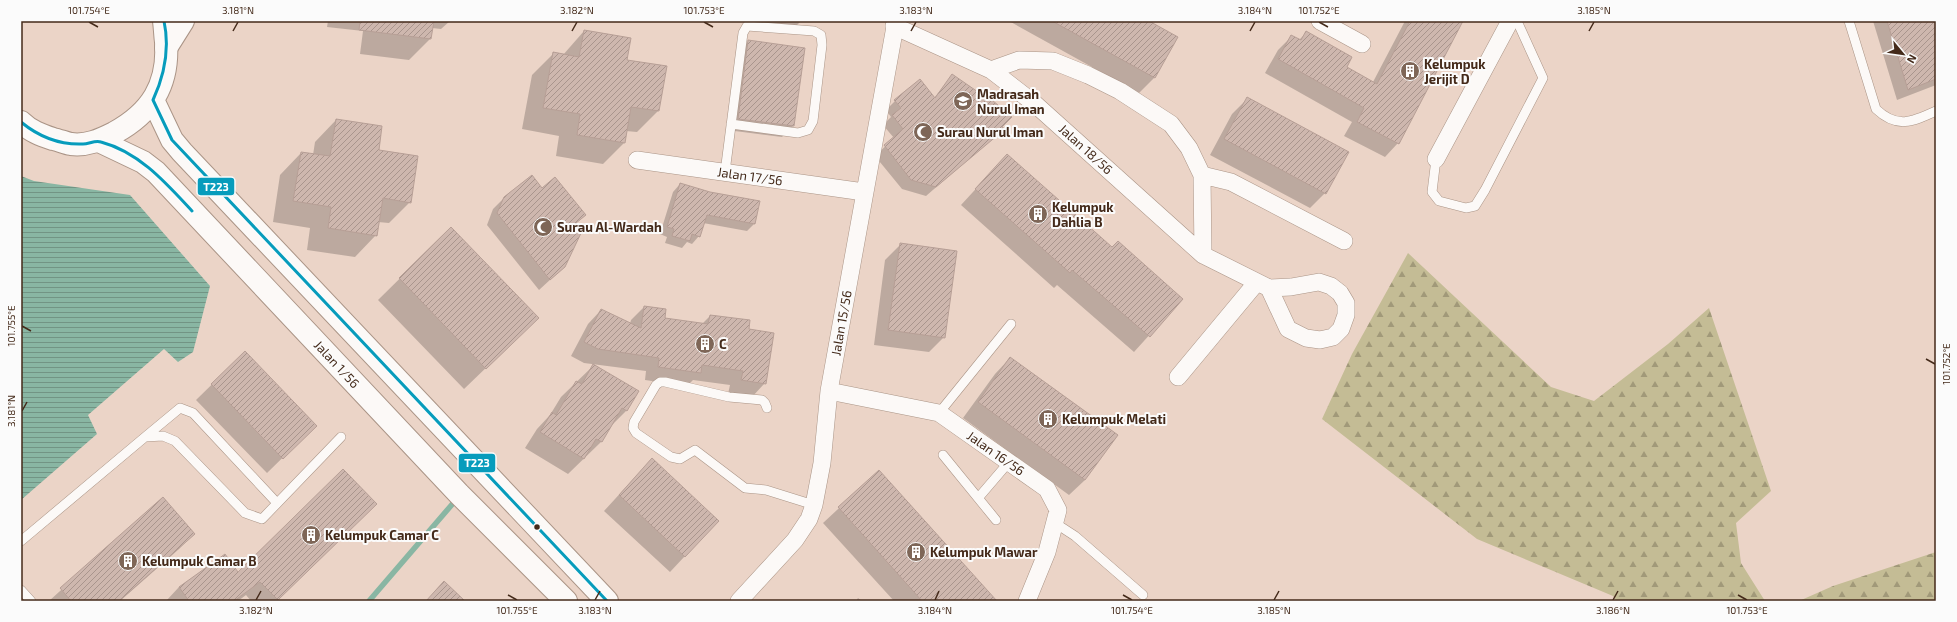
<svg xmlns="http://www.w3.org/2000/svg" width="1957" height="622" viewBox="0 0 1957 622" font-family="'Exo 2',sans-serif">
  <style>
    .forest { fill: url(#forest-firs) }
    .water { fill: url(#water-rules) }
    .shadow { fill: #0003 }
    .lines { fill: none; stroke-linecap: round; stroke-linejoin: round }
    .stream { stroke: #89b6a3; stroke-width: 5.5 }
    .building { fill: url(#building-hatch); stroke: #b79f96 }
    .service-casing { stroke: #aa9486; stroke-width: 10 }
    .minor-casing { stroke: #aa9486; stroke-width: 18 }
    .secondary-casing { stroke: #aa9486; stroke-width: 24 }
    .motorway-casing { stroke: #aa9486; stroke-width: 24 }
    .service { stroke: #fcf9f7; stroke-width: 9 }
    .minor { stroke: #fcf9f7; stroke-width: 17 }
    .secondary { stroke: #fcf9f7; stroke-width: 22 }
    .motorway { stroke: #fcf9f7; stroke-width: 22 }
    .bus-1-casing { stroke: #fbfbfb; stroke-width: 6 }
    .bus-1 { stroke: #079cbc; stroke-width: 3 }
    .ticks { fill: none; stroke: #442a1a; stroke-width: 1.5 }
    .bus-dot { fill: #442a1a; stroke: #fbfbfb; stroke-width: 1.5 }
    .labels { text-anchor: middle; stroke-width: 4; stroke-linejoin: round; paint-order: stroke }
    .poi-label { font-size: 13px; font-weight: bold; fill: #442a1a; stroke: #fbfbfb; text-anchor: start }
    .street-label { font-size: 13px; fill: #442a1a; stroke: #fbfbfb }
    .line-badge { stroke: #fbfbfb; stroke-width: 1.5 }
    .badge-label { font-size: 11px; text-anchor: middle; font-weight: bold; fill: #fff }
    .neatline { fill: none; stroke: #442a1a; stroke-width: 1.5 }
    .ticks-label { font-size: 10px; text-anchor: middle; fill: #442a1a }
  </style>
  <defs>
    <pattern id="forest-firs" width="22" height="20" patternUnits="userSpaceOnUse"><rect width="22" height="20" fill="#c4bc95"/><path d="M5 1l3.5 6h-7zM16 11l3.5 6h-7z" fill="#a19979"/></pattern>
    <pattern id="water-rules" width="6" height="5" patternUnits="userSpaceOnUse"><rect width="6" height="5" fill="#89b6a3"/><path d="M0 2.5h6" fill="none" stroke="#729484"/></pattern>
    <pattern id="building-hatch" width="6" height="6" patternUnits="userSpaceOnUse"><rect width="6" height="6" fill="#ceb7ae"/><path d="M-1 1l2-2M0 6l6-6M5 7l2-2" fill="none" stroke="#a9958d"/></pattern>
  </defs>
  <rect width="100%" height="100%" fill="#ebd4c7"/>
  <path class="forest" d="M1408,253L1551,387L1594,401L1668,344L1709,308L1771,491L1736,523L1741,563L1765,601H1616L1613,596L1477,539L1322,419L1352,354Z
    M1936,552V601H1799L1833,586Z"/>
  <path class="water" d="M21,176L34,181L130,195L210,286L193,352L178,362L164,349L88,415L97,434L21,500Z"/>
  <path class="shadow" d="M328,21H450L441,29L432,28L430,39L409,60L360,54L363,31L327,27Z
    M751,21H801L794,28Z
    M1009,21H1147L1154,78L1139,93Z
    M1405,21H1462L1398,143L1385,157L1344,136L1352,122L1265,73L1278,50L1292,36L1299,40L1306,33L1346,67L1373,82Z
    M1873,21H1936V85L1897,100Z
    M584,31L626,61L666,67L658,111L637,132L626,131L624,143L603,164L556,156L559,136L522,129L532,75L553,54L563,55Z
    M749,41L804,49L793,126L782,137L727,130L737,52Z
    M952,76L1003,129L926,196L902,189L875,156L894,138L883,125L891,117L886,110L895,101L934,98Z
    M1247,99L1325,193L1310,208L1210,155L1232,114Z
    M336,120L378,151L410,202L389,223L378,222L376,235L355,257L307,250L310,228L273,222L280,175L301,153L313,155L315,142Z
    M1007,155L1112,248L1182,299L1134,352L1057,285L1054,288L961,205Z
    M680,184L754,224L747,231L703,223L699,236L692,244L687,242L682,248L665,243L667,237L660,234L673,192Z
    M542,189L584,215L575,224L564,267L539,290L487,225L493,209L505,197Z
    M451,228L516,339L464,389L378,300Z
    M900,245L944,337L929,352L874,345L885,260Z
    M644,307L664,319L702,324L710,316L747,330L765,383L752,397L728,394L730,385L693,380L687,386L645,380L646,371L584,363L571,356L588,324L601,310L630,324L631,320Z
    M245,352L315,426L267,473L196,400Z
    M1010,358L1085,480L1069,495L963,418L995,374Z
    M594,365L638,392L626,411L611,426L601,442L568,474L525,448L537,429L550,415L561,397Z
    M879,471L989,601H894L823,523Z
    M637,475L685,556L670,572L604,511Z
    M163,498L194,533L179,549L120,601H49Z
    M375,504L277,601H251L246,595L238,601H166L179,587L225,555L238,574Z
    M858,598L862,601H856Z"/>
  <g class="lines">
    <path class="stream" d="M369,601L455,501"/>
  </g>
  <path class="building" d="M360,21H434L431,39L359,30Z
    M1052,21H1149L1178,37L1155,78Z
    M1410,21H1463L1399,144L1357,122L1364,108L1278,59L1291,35L1301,40L1306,31L1352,57L1347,67L1377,84Z
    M1887,21H1936V79L1908,90Z
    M584,30L631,38L627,60L667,66L659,111L631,107L625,143L577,135L580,114L543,108L553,52L579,57Z
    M748,40L805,48L794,126L738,119Z
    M952,74L991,101L992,100L1012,117L1002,127L1005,129L936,187L911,180L884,145L903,129L892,115L901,108L894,100L920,79L935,98Z
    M1247,97L1349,152L1326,194L1224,139Z
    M336,119L382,126L379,150L418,156L411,203L383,198L377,236L328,228L331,207L293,201L301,152L330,156Z
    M1007,154L1112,247L1118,241L1183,299L1150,337L1072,270L1070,273L975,189Z
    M532,175L542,188L555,177L586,215L576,223L582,231L565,267L550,280L497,213L504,197Z
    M680,183L710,192L760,201L755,224L707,215L700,237L692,234L690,241L672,236L674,229L667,227Z
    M451,227L539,318L486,369L399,278Z
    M900,243L957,251L945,338L888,330Z
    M644,306L666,309L665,318L708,324L710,315L750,320L749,329L774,333L766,384L741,380L743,371L702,365L701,373L658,367L659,358L598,349L584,342L601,309L641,328Z
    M245,351L317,426L283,459L211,384Z
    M1010,357L1118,435L1085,480L978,402Z
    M593,364L639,391L627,411L622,408L602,442L596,439L584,459L540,432L552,412L556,415L576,381L582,384Z
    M652,458L719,521L685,557L619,495Z
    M343,469L377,504L278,600L260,582L234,601H189L179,587L225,554L238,572Z
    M879,470L997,601H922L838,507Z
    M163,497L195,534L119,601H71L60,588Z
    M444,581L465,601H426Z"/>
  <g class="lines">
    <g class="service-casing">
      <path id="service" d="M1849,21L1876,109C1897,129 1912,122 1936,111
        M1436,159L1432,192L1439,201L1466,208L1475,206L1485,190L1543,78L1517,21
        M725,172L743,33L747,26L814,31L821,35L822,45L813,121L808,130L798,133L731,124
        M767,408L765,403L762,400L729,397L665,382H660L656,385L634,422L633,428L636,433L671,457L680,459L695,450L745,488L766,490L814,505
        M939,413L1011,324
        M145,437L180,408L193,413L277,503
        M943,455L996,520
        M979,497L1009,462
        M1055,523L1075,536L1143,595
        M21,541L145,437L163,436L175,441L245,513L262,519L341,437
        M21,590L31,601"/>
    </g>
    <g class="minor-casing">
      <path id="minor" d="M1320,21L1362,44
        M894,26L991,70L1035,104L1203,255L1269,288L1291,287L1319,282L1331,286L1340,293L1346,303V315L1341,329L1333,337L1320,340L1306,338L1288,329L1269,288
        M991,70L1019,60L1053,61L1088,75L1120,91L1171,124L1189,148L1202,175L1203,255
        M1436,159L1510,21
        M637,160L864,192
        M1202,175L1231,182L1344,241
        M1178,377L1257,282
        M829,391L939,413L1047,489L1058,510L1047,552L1027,601
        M739,601L795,540L809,519L814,505L822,463L829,391L896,21"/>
    </g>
    <g class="secondary-casing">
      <path id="secondary" d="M153,100L172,140L182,152L607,601
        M21,122C30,131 41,135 53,139C59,140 65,143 71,144C87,146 100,140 114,133C151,113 169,85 166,42C165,35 165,28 164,21
        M99,141L143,162L156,172L459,494L566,601"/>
    </g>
    <g class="motorway-casing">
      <path id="motorway" d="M166,48L183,21"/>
    </g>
    <use href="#service" class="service"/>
    <use href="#minor" class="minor"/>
    <use href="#secondary" class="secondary"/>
    <use href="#motorway" class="motorway"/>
    <g class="bus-1-casing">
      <path id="bus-1" d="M164,21C170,49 165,74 153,100L172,140L607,601
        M21,122C38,136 60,145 83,144C89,144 95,140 101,142C139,152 166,183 192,211"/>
    </g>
    <use href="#bus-1" class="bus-1"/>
  </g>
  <path class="ticks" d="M89,22L98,27M704,22L713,27M1319,22L1328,27M233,31L238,22M572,31L577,22M911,31L916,22M1250,31L1255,22M1589,31L1594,22M22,326L31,331M1926,359L1935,364M22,411L27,402M508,595L517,600M1123,595L1132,600M1738,595L1747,600M256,600L261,591M595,600L600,591M935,600L939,591M1274,600L1279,591M1613,600L1618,591"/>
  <defs>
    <g id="building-disc" transform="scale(1)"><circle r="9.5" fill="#7e6657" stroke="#fbfbfb"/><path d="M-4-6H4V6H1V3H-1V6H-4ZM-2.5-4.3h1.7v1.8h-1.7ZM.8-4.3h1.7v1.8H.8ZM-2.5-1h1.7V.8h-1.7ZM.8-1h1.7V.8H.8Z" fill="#fff"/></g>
    <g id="school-disc" transform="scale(1)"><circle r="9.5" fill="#7e6657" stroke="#fbfbfb"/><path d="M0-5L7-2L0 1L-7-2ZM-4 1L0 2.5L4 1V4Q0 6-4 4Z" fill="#fff"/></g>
    <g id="mosque-disc" transform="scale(1)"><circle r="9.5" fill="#7e6657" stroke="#fbfbfb"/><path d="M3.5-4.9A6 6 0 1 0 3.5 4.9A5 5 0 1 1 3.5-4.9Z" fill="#fff"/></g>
  </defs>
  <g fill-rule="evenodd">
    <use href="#building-disc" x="1410" y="71"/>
    <use href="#school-disc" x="963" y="101"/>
    <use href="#mosque-disc" x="923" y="132"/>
    <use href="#building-disc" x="1038" y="214"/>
    <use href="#mosque-disc" x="543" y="227"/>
    <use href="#building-disc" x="705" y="344"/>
    <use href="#building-disc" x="1048" y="419"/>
    <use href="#building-disc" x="311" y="535"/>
    <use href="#building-disc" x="916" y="552"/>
    <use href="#building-disc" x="128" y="561"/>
  </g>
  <circle class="bus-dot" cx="537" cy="527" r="3.5"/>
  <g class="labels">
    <g class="poi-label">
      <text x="1424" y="69">Kelumpuk<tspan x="1424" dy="15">Jerijit D</tspan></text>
      <text x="977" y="99">Madrasah<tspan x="977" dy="15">Nurul Iman</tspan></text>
      <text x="937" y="137">Surau Nurul Iman</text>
      <text x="1052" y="212">Kelumpuk<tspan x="1052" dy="15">Dahlia B</tspan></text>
      <text x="557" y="232">Surau Al-Wardah</text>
      <text x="719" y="349">C</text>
      <text x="1062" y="424">Kelumpuk Melati</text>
      <text x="325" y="540">Kelumpuk Camar C</text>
      <text x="930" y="557">Kelumpuk Mawar</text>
      <text x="142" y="566">Kelumpuk Camar B</text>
    </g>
    <g class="street-label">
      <text transform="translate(1086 149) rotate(42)" y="5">Jalan 18/56</text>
      <text transform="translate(750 176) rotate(8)" y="5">Jalan 17/56</text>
      <text transform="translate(841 323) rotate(-80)" y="5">Jalan 15/56</text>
      <text transform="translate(337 364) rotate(47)" y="5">Jalan 1/56</text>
      <text transform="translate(996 453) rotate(35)" y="5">Jalan 16/56</text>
    </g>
  </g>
  <g class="line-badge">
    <rect x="197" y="177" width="38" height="19" rx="4" fill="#079cbc"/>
    <rect x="458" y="453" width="38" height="20" rx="4" fill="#079cbc"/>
  </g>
  <g class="badge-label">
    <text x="216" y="191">T223</text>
    <text x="477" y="467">T223</text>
  </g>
  <rect width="1957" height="622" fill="none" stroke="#fbfbfb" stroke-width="44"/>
  <g transform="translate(1903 54) rotate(119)" stroke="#fbfbfb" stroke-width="3" paint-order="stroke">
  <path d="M0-3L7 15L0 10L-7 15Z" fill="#442a1a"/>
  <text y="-6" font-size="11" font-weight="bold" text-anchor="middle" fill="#442a1a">N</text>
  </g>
  <rect x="22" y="22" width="1913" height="578" class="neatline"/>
  <g class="ticks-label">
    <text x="89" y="14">101.754°E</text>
    <text x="238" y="14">3.181°N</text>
    <text x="577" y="14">3.182°N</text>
    <text x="704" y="14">101.753°E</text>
    <text x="916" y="14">3.183°N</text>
    <text x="1255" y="14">3.184°N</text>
    <text x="1319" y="14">101.752°E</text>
    <text x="1594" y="14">3.185°N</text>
    <text transform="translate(11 326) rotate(-90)" y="4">101.755°E</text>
    <text transform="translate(1946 364) rotate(-90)" y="4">101.752°E</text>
    <text transform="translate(11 411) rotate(-90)" y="4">3.181°N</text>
    <text x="256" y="614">3.182°N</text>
    <text x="517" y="614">101.755°E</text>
    <text x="595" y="614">3.183°N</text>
    <text x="935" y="614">3.184°N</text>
    <text x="1132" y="614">101.754°E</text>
    <text x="1274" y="614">3.185°N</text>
    <text x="1613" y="614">3.186°N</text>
    <text x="1747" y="614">101.753°E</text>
  </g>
</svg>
